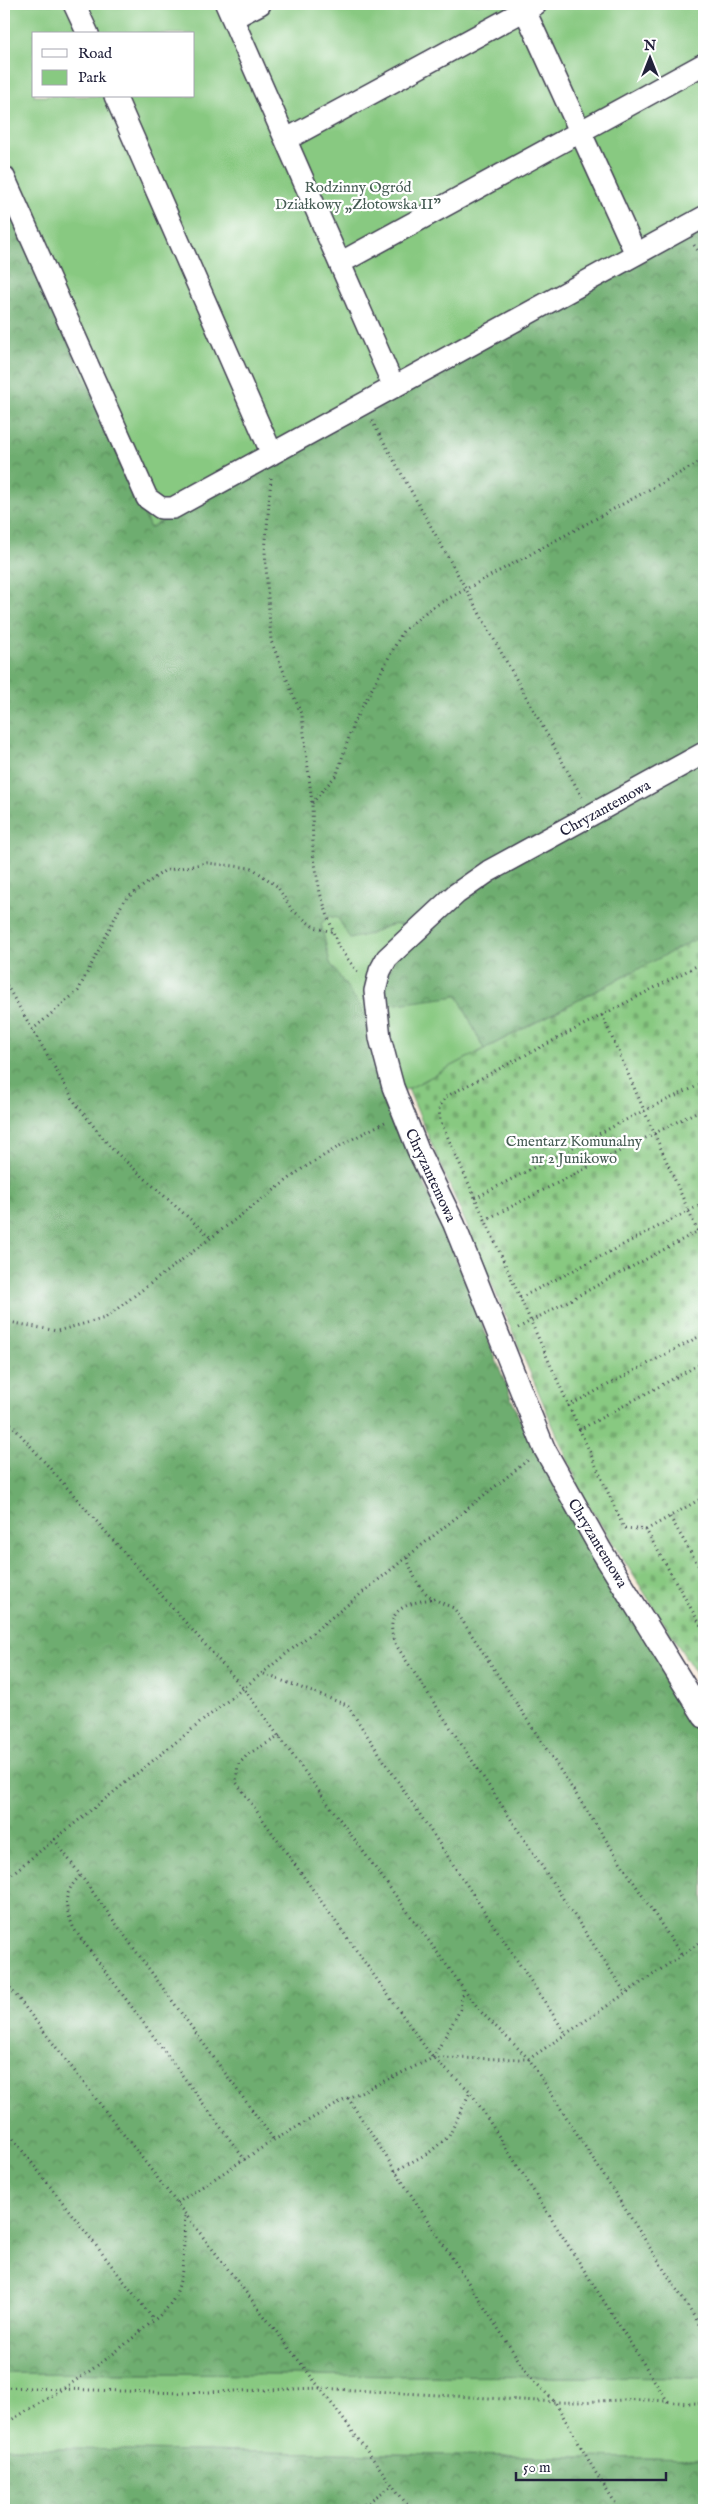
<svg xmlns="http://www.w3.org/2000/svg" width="708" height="2514" viewBox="0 0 708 2514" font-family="'IM FELL English',serif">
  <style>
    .green { fill: #88c981; stroke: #55765e; fill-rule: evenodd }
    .forest { fill: url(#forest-crowns); stroke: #486855 }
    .cemetery { fill: url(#cemetery-stones); stroke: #55765e }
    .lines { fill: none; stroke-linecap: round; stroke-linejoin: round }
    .street-casing { stroke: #424053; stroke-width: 24 }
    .path { stroke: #424053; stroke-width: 3; stroke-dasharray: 1 4; stroke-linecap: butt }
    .street { stroke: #fff; stroke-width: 21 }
    .labels { text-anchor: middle; stroke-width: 4.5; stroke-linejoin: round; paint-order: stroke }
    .park-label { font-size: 15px; fill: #465c54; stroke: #fff }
    .street-label { font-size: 15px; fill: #22223b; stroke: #fff }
  </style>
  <defs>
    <pattern id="forest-crowns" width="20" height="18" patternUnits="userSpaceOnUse" patternTransform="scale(1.25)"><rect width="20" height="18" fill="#6ead6f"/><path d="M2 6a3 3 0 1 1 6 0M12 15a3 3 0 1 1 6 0" fill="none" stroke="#5a8c5c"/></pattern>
    <pattern id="cemetery-stones" width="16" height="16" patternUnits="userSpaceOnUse" patternTransform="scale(1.25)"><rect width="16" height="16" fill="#88c981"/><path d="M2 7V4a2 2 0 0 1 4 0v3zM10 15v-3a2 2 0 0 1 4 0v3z" fill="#75ac70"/></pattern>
  </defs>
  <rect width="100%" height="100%" fill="#fff"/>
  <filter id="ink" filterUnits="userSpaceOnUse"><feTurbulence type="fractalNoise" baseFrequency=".02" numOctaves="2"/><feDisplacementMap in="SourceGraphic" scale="10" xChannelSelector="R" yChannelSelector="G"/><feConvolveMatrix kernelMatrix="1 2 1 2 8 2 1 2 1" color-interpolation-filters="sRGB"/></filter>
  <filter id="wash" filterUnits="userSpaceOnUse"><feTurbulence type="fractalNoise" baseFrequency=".0096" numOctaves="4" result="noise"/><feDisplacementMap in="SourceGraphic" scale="20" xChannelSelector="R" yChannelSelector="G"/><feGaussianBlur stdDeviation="1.12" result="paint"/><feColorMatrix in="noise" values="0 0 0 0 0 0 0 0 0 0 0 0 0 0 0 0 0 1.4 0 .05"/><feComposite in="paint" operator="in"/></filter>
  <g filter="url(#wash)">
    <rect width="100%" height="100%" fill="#f9ecdd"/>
    <path class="green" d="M4,4H704V226L150,528L4,198ZM34,34H194V96H34Z
      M328,916L338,918L369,935C384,928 396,918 411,930L458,996L484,1049L408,1089L386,1097L373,1057L363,1010L330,963L321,924Z
      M4,2373L704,2378V2459L4,2448Z"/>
    <path class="forest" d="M4,198L150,528L704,226V935L484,1049L458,996L382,1006L384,983L411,930C395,918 385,928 370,934C363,936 356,937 350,939L338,918L328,916L321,924L330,963L363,1010L373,1057L388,1101L445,1230L518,1415L540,1461L590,1549L704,1732V2378L4,2373Z
      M4,2448L704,2459V2510H4Z"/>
    <path class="cemetery" d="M704,935V1686L584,1498L408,1089Z"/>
  </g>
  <g filter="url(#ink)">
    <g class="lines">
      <g class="street-casing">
        <path id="street" d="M74,4L88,34
          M226,4L394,387
          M522,4L636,254
          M233,18L260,4
          M115,96L272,454
          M287,139L536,4
          M4,177L147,498L161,508H173L704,217
          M340,263L704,64
          M704,753L489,871L456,894L387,958L380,971L375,991L380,1038L393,1087L418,1150L454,1224L544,1448L601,1550L704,1717"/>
      </g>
      <path class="path" d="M694,245L699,252L704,254
        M372,421L582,797
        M271,478L265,552L271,641L302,716L312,803L313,852L320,893L338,946L359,974
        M312,803L337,774L353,724L403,631L431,608L704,460
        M704,962L447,1096L439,1107L440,1120L624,1528L646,1530L704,1631
        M4,981L76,1104L111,1148L210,1237
        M602,1015L704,1246
        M32,1030L78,991L124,900L164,871L207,863L252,868L277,886L292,910L314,927L332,932
        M475,1198L645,1110L704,1083
        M485,1220L704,1108
        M520,1298L704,1203
        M4,1321L57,1331L105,1318L302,1169L343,1144L385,1122
        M518,1328L704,1228
        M568,1406L704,1334
        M4,1416L244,1689L481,2012L529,2059L704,2332
        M579,1430L704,1362
        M670,1517L704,1575
        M646,1530L704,1497
        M407,1558C418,1589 423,1596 454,1608L682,1956
        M431,1599C404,1604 385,1610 394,1642L626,1994
        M264,1674L347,1705L566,2034
        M280,1736L248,1754L238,1765L236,1782L433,2058L470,2091L668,2402
        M54,1839L274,2140
        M80,1876C61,1895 65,1907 74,1929L245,2160
        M4,1880L528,1460
        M4,1980L320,2388L411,2510
        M433,2058L460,2010L463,1989
        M348,2098L529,2376L555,2402L596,2473L620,2510
        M4,2127L154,2320
        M395,2171L430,2152L449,2136L470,2092
        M177,2203L274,2140L348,2098L433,2058L529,2059L704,1940
        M4,2387L181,2393L320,2388L555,2402C586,2403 615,2399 646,2400C665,2400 684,2404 704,2403
        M4,2424C53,2396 99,2368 142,2330C152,2322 168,2310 174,2298C186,2274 183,2241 185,2215
        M356,2510L392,2486"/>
      <use href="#street" class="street"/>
    </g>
  </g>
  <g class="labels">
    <g class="park-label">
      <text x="358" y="192">Rodzinny Ogród<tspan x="358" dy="17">Działkowy „Złotowska II”</tspan></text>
      <text x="574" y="1146">Cmentarz Komunalny<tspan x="574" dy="17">nr 2 Junikowo</tspan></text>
    </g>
    <g class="street-label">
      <text transform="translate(605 808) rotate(-29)" y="5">Chryzantemowa</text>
      <text transform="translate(431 1175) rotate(65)" y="5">Chryzantemowa</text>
      <text transform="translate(598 1543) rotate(59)" y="5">Chryzantemowa</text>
    </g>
  </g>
  <rect width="708" height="2514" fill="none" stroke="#fff" stroke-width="20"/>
  <rect x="32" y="32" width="162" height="65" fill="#ffffff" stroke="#a7a7b1"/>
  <rect x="42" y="49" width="25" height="8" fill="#ffffff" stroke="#a7a7b1"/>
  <text x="78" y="58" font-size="15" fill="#22223b">Road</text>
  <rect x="42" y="70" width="25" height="15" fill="#88c981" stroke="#a7a7b1"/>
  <text x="78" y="82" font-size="15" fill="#22223b">Park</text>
  <g transform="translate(650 58)" stroke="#ffffff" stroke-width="4" paint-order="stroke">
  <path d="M0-4L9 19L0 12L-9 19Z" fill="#22223b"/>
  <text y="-8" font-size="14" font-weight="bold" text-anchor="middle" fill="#22223b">N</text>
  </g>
  <path d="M516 2472v8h150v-8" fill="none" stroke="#22223b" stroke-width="2.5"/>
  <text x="523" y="2472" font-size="15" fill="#22223b" stroke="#ffffff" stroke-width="4" paint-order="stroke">50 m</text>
</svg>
